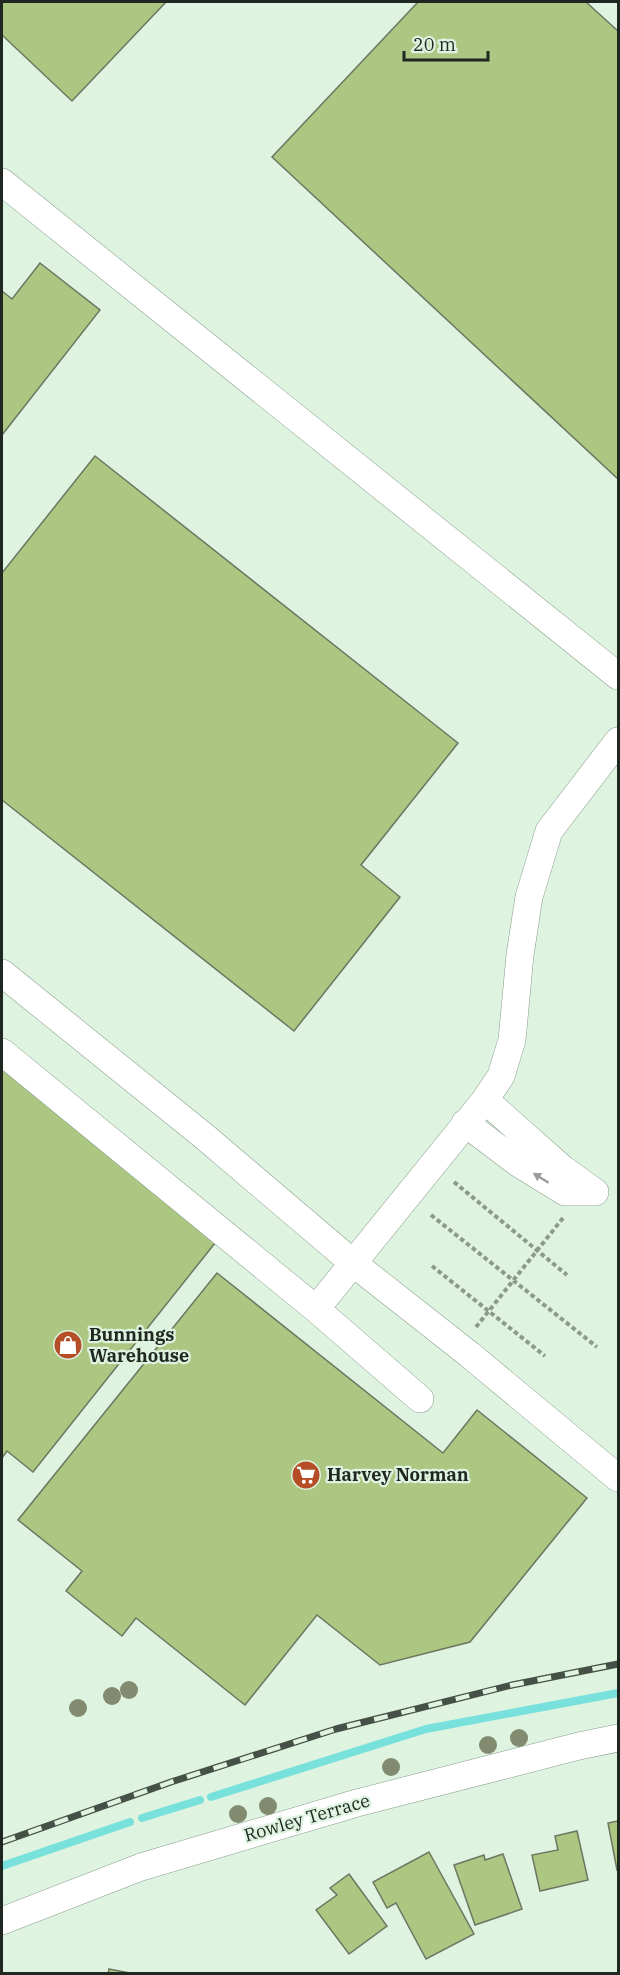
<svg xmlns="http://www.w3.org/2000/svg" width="620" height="1975" viewBox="0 0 620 1975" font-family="'IBM Plex Serif',serif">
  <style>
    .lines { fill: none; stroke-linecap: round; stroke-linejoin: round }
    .stream { stroke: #79e1dc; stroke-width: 8 }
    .building { fill: #abc782; stroke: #6d7661; stroke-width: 1.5 }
    .minor-casing { stroke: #899d8c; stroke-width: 28 }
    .path { stroke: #8b9a8c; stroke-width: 4; stroke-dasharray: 4.5 3; stroke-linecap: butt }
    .minor { stroke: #fff; stroke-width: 27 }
    .rail-casing { stroke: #455046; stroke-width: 7 }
    .rail { stroke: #def3e0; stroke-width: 4.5; stroke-dasharray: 14; stroke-linecap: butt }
    .tree { fill: #828a6f }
    .oneway { fill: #9a9e9b }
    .labels { text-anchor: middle; stroke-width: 4.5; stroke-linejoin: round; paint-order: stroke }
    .poi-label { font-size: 18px; font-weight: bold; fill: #1f2720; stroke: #def3e0; text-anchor: start }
    .street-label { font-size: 18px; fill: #1f2720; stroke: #def3e0 }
  </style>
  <rect width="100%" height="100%" fill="#def3e0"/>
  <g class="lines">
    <path class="stream" d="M211,1797L426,1729L618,1693
      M142,1818L200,1800
      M2,1866L130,1822"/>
  </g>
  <path class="building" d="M2,2H166L72,101L2,35Z
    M418,2H586L618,31V479L272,157Z
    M40,263L100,310L2,435V291L12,299Z
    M95,456L458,743L361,865L400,897L294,1031L2,800V573Z
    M2,1067L219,1238L33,1472L7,1451L2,1458Z
    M217,1273L443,1453L477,1410L587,1498L470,1642L380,1665L317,1615L245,1705L136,1618L122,1636L66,1591L82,1571L18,1520Z
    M618,1821V1870H617L608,1823Z
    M577,1831L588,1880L540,1891L532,1855L558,1850L555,1836Z
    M429,1852L474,1934L426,1959L396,1903L387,1908L373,1882Z
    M503,1854L522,1909L475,1925L454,1865L484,1855L485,1860Z
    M349,1874L387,1926L349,1954L316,1910L337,1895L330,1888Z
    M109,1969L135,1974H108Z"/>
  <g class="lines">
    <g class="minor-casing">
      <path id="minor" d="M2,182L618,676
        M2,973L205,1137L353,1263L470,1355L618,1478
        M2,1052L316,1309L420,1399
        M485,1100L563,1169L595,1192
        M465,1123L518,1163L565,1192H595
        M316,1309L485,1100L501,1076L512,1040L520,955L529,897L549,831L618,741
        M2,1921L141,1867L357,1803L579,1746L618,1738"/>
    </g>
    <path class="path" d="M454,1182L567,1275
      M431,1215L597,1347
      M432,1266L545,1356
      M476,1327L563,1218"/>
    <use href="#minor" class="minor"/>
    <g class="rail-casing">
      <path id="rail" d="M2,1842L171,1782L336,1729L512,1685L618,1664"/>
    </g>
    <use href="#rail" class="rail"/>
  </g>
  <g class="tree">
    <circle cx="129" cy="1690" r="9"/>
    <circle cx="112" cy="1696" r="9"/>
    <circle cx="78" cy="1708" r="9"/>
    <circle cx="519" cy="1738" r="9"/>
    <circle cx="488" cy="1745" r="9"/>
    <circle cx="391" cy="1767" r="9"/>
    <circle cx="268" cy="1806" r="9"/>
    <circle cx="238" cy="1814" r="9"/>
  </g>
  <defs><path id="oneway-solid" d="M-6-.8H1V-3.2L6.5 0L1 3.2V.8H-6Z" transform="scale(1.5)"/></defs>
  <use class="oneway" href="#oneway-solid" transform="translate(541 1178) rotate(-148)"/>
  <defs>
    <g id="shop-disc" transform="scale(1.5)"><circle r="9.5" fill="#b54e26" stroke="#def3e0"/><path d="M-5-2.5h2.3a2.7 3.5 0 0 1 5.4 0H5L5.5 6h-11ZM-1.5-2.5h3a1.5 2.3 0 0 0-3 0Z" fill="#fff"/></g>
    <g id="supermarket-disc" transform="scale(1.5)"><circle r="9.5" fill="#b54e26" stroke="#def3e0"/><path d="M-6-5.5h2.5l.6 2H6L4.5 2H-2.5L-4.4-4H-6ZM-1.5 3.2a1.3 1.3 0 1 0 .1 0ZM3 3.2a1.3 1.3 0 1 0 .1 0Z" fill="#fff"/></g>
  </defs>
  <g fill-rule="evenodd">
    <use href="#shop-disc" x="68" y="1345"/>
    <use href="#supermarket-disc" x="306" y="1475"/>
  </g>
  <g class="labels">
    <g class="poi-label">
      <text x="89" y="1341">Bunnings<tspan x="89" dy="21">Warehouse</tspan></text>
      <text x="327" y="1481">Harvey Norman</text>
    </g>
    <g class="street-label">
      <text transform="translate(307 1818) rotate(-16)" y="6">Rowley Terrace</text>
    </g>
  </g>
  <rect width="620" height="1975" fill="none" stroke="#1f2720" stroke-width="6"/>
  <path d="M404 51v9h84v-9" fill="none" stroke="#1f2720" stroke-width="3"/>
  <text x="413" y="51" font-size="18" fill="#1f2720" stroke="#def3e0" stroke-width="4.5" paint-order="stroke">20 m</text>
</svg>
